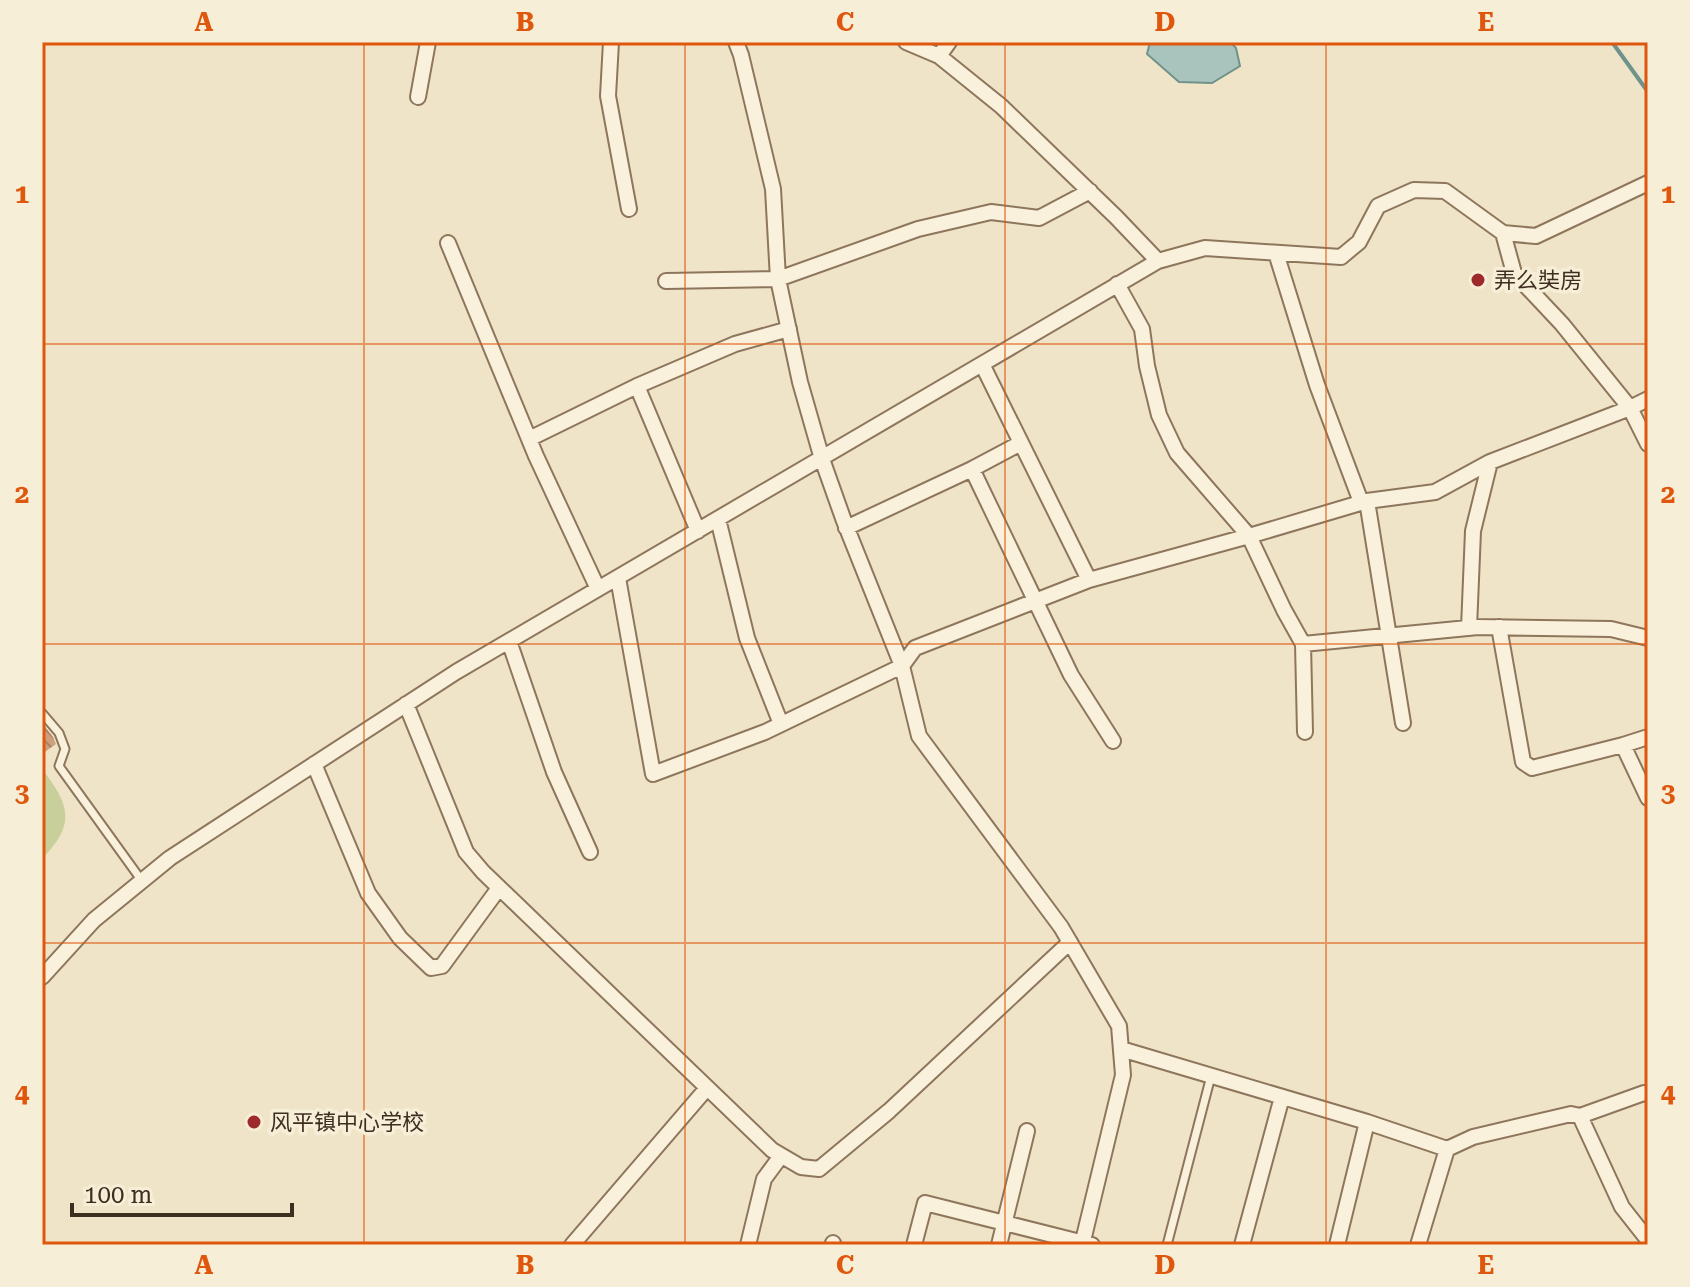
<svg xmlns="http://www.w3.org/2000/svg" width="1690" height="1287" viewBox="0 0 1690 1287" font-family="'Roboto Serif','Noto Sans SC',serif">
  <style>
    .pitch { fill: #c9cf9b }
    .water { fill: #a9c4bc; stroke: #6f938a; stroke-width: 2 }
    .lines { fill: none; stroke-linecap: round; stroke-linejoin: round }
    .stream { stroke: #6f938a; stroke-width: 4 }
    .building { fill: url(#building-back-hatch) }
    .service-casing { stroke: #8d765c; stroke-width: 11 }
    .minor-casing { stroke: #8d765c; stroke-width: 18 }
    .service { stroke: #faf1dc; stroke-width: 7 }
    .minor { stroke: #faf1dc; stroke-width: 14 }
    .grid { fill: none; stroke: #df570d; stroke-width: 2; stroke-opacity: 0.55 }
    .poi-dot { fill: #9e2a2b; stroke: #f7eed8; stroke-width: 3 }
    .labels { text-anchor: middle; stroke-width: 7; stroke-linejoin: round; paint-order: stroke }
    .poi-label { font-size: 22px; fill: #3d2e20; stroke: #f7eed8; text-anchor: start }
    .neatline { fill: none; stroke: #df570d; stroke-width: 3 }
    .grid-label { font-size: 26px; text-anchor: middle; font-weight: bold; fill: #df570d }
  </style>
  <defs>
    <pattern id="building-back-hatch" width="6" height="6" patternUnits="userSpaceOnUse" patternTransform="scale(2)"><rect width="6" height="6" fill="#cf9f7d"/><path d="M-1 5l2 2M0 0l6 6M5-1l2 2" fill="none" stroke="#a98266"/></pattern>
  </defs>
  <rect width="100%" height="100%" fill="#f0e4c8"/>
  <path class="pitch" d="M42,769C70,805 76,824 42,859Z"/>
  <path class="water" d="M1150,42H1230L1236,48L1240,66L1212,83L1179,82L1147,54Z"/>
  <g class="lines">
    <path class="stream" d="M1612,42L1648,92"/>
  </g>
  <path class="building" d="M42,723L53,737L56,744L42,754Z"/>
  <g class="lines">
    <g class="service-casing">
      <path id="service" d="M42,713L59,733L65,749L59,766L142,881
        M1167,1245L1211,1076"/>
    </g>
    <g class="minor-casing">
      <path id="minor" d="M611,42L608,96L629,209
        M736,42L741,55L773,189L778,279L800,382L822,459L844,521L902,666L919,736L1061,927L1119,1026L1123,1075L1082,1245
        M906,42L939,56L1001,106L1116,217L1158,261
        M939,56L949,42
        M418,97L428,42
        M1503,233L1514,273L1562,324L1630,408L1648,444
        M448,243L536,456L598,589
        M1276,253L1317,385L1361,502
        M666,281L778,279L918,229L991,212L1039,218L1090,191
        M1117,284L1142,329L1147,366L1159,415L1177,453L1249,536L1284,610L1303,644L1305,732
        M982,364L1089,580
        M637,386L698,531
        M529,439L637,386L735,344L789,329
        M972,469L1071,675L1113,741
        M1367,501L1403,723
        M718,519L747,638L781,724
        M846,528L972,469L1021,443
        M618,578L653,774L765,732L902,666L915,648L1089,580L1249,536L1367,501L1435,492L1490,462L1630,408L1648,399
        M1499,627L1523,762L1532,768L1623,745L1648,737
        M1469,628L1473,531L1490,462
        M509,641L554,772L590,852
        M1303,644L1478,627L1611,629L1648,638
        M406,704L466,852L483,872L772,1150L801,1167L819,1169L889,1111L1070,942
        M1623,745L1648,798
        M314,764L368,893L400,938L431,968L442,966L499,888
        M42,977L94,920L170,858L456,672L1158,261L1205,248L1341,257L1359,242L1378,206L1414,190L1445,191L1503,233L1536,236L1648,183
        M1121,1049L1367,1122L1447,1149L1418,1245
        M1580,1116L1644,1093L1648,1094
        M1447,1149L1473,1137L1571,1114L1580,1116L1622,1207L1648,1240
        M572,1245L707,1088
        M748,1245L764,1179L781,1156
        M833,1245V1243
        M914,1245L925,1203L1092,1245
        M999,1245L1027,1131
        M1242,1245L1282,1097
        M1337,1245L1367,1122"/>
    </g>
    <use href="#service" class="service"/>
    <use href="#minor" class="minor"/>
  </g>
  <path class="grid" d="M364,42V1245M685,42V1245M1005,42V1245M1326,42V1245M42,344H1648M42,644H1648M42,943H1648"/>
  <g class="poi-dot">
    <circle cx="1478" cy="280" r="8"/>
    <circle cx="254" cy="1122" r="8"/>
  </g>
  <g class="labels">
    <g class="poi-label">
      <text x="1494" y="288">弄么奘房</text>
      <text x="270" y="1130">风平镇中心学校</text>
    </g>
  </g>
  <rect width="1690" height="1287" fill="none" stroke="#f7eed8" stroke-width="88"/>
  <path d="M72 1203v12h220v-12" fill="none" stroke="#3d2e20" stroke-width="4"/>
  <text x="84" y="1203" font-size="24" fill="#3d2e20" stroke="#f7eed8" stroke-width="6" paint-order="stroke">100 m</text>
  <rect x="44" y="44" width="1602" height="1199" class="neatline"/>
  <g class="grid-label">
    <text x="204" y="31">A</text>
    <text x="525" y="31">B</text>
    <text x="845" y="31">C</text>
    <text x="1165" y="31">D</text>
    <text x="1486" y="31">E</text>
    <text x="22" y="203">1</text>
    <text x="1668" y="203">1</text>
    <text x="22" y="503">2</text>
    <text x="1668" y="503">2</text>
    <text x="22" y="802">3</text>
    <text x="1668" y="802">3</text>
    <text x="22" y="1102">4</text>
    <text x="1668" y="1102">4</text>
    <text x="204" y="1274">A</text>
    <text x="525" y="1274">B</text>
    <text x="845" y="1274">C</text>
    <text x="1165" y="1274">D</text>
    <text x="1486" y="1274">E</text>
  </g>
</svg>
